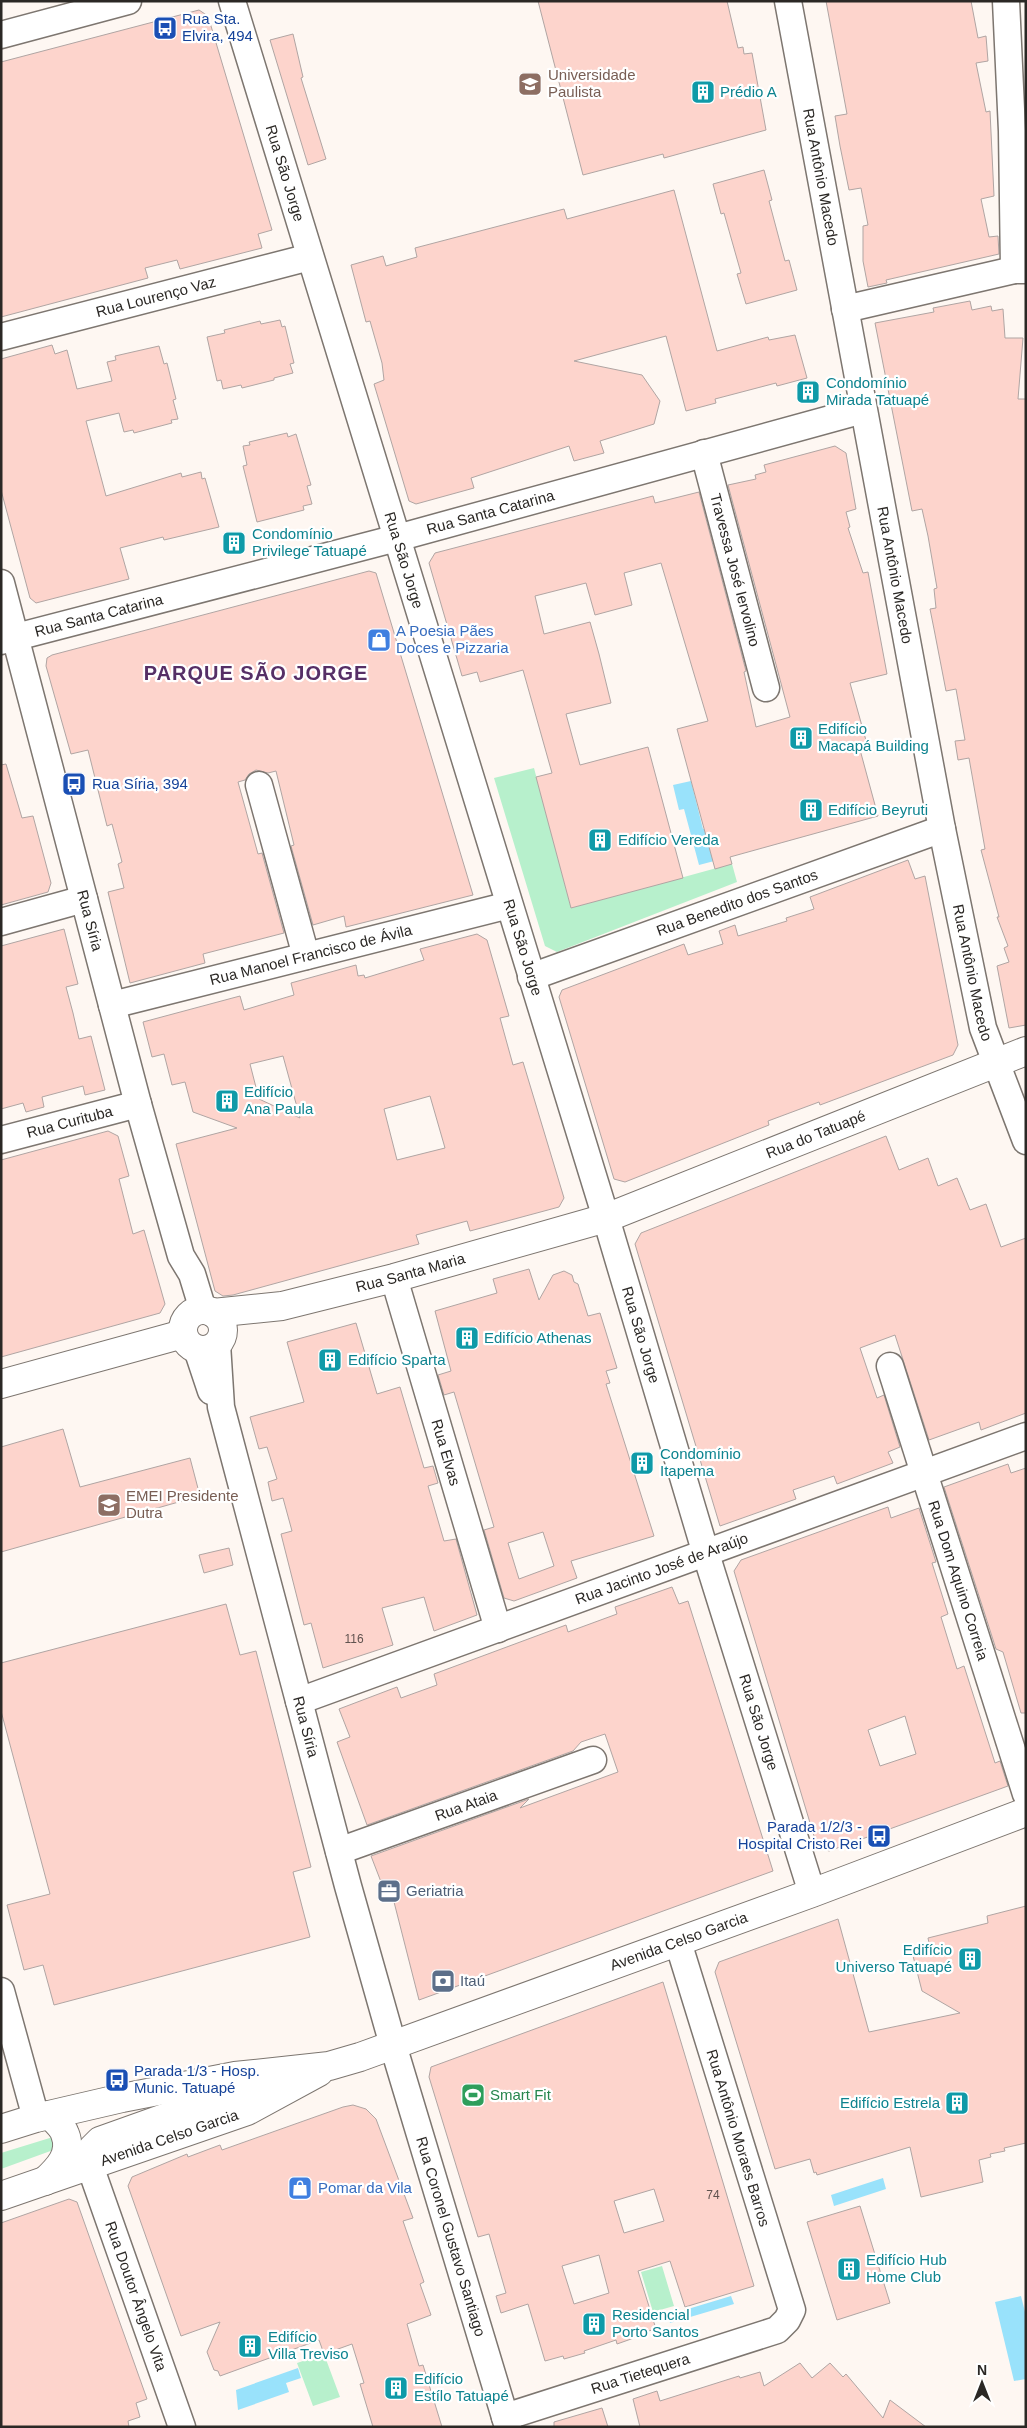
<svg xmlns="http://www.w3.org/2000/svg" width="1027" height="2428" viewBox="0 0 1027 2428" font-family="Arial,sans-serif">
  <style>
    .green { fill: #b7f0cc }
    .water { fill: #99e2fb }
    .building { fill: #fdd4cc; stroke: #b0a5a3; fill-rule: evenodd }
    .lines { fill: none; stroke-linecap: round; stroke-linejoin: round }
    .street-casing { stroke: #7d7670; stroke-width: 29 }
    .secondary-casing { stroke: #7d7670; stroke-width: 30 }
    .street { stroke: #fff; stroke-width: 26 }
    .secondary { stroke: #fff; stroke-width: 28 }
    .labels { text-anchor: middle; stroke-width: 4.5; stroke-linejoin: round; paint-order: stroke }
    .number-label { font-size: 12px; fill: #60534f }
    .transit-label { font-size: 15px; fill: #164399; stroke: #fff; text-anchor: start }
    .education-label { font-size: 15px; fill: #785e54; stroke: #fff; text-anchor: start }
    .culture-label { font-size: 15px; fill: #0d838f; stroke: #fff; text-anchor: start }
    .street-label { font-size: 15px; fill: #2b2825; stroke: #fff }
    .shop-label { font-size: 15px; fill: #366cbe; stroke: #fff; text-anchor: start }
    .service-label { font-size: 15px; fill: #4e5e75; stroke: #fff; text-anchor: start }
    .leisure-label { font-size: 15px; fill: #27864d; stroke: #fff; text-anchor: start }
    .district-label { font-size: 20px; font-weight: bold; letter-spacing: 1px; fill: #562f66; stroke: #fff }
  </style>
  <rect width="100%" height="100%" fill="#fef7f2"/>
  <path class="green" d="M534,768L571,908L724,866L713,795L737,882L557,952L545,946L494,778Z
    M53,2137L56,2149L1,2169V2153Z
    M662,2266L674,2306L653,2312L641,2272Z
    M324,2354L340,2397L313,2406L297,2363Z"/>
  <path class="water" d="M691,781L703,829L709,828L718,860L699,865L684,809L679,810L673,785Z
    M883,2178L886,2189L834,2206L831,2195Z
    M731,2296L734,2304L670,2323L668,2315Z
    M1021,2296L1026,2316V2379L1014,2381L995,2302Z
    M298,2368L301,2378L286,2383L289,2392L238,2410L236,2390Z"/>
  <path class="building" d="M538,1H727L738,48L743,47L744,54L752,53L766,130L664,158L663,154L583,175Z
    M826,1H971L978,38L986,36L988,61L976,63L986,112L990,111L994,196L981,199L989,237L998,236L999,254L886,280L887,283L868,287L863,261V226L868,225L861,188L849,190L840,146L835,116L847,114Z
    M199,10L208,16L272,230L258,234L262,248L180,269L177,260L145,268L148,278L1,317V62Z
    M293,34L303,77L301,78L326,159L308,165L270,40Z
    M764,170L772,200L769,201L785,261L789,260L797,290L746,304L737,274L741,273L724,213L721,214L713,184Z
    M674,190L717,351L768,337L769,340L795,335L807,378L777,386L776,383L715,399L716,403L686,411L666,336L574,361L642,375L660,401L654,424L600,441L604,453L574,461L569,446L471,478L474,488L416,504L409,501L374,384L384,380L382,363L370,321L366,322L351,265L383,256L386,266L417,257L415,248L564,209L567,219Z
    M970,301L972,310L991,306L992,311L1003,309L1005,338H1023L1018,399H1026V1025L1009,1028L997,966L1009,962L1004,948L1008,946L997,917H999L981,850L985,849L969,758L958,760L955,741L965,740L956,689L946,691L934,629L930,609L936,608L934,589L937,588L928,536L922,509L912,511L875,323L934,312L933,308Z
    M280,320L282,327L285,326L294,363L290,364L293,373L274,378V380L242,388L241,385L223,389L221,380L217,381L207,337L225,333L224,330L260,321L261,324Z
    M52,345L55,354L67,350L77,389L112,381L107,362L116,360L115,356L159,346L164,364L167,363L176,399L173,400L178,419L171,420L172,423L134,433L133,430L124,432L119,413L86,421L106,496L181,473L182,477L201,472L202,479L205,478L219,527L164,540L163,537L120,548L129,579L36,603L30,598L1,490V359Z
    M287,433L288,437L296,434L311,485L307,486L312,504L303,506L304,510L257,522L243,466L247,465L243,446L250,445L249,442Z
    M835,446L846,453L856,509L846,512L850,527L848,528L863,573L868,572L887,674L850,683L867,744L859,746L878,816L730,857L732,864L715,869L677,729L708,721L661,563L624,573L632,605L595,615L586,583L535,596L544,634L590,622L599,654L611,703L566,714L580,765L648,747L683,878L571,908L536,777L552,773L523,670L480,682L477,672L462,676L429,563L435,553L653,496L655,503L699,492L746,671L744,672L756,727L790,717L728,485L756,479L755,475L766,472L764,465Z
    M369,571L376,573L473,895L346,927L344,916L313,925L291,846L294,845L276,771L268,773L256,770L249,774L245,780L238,782L258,854L262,853L284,933L203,954L205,963L130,983L108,892L124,888L118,864L122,862L112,824L107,826L88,750L71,754L46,666L47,658L52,655Z
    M6,764L22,818L33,816L51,883L48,892L1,905V765Z
    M908,860L915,879L925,876L958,1045L953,1055L820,1105L819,1102L768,1121L769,1125L625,1182L614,1179L559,997L562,990L684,944L688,955L723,944L719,931L735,925L738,936L787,921L786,918L814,909L810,897Z
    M64,929L78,984L66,987L73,1013L79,1039L91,1036L105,1090L85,1095L83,1086L42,1097L44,1107L26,1112L23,1103L1,1109V946Z
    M477,934L487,940L509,1016L500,1018L513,1065L523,1062L564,1198L559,1207L470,1231L467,1221L416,1235L419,1244L233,1295L223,1296L215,1291L176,1144L237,1128L193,1112L185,1082L172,1085L164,1054L152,1057L143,1022L240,996L244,1010L294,995L291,983L356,965L358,976L364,975L365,978L424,960L420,949ZM283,1056L300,1118L259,1099L250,1064ZM430,1096L445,1148L397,1160L384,1109Z
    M108,1131L118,1136L129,1176L119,1179L133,1234L144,1230L165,1304L160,1313L1,1357V1160Z
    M886,1136L899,1170L928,1158L938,1186L957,1178L970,1210L986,1204L1001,1247L1026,1238V1413L981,1430L979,1422L929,1440L895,1335L860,1348L877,1398L884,1395L900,1447L888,1452L893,1463L837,1484L834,1476L793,1490L796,1499L720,1526L635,1244L641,1233Z
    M529,1269L539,1300L553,1275L564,1271L572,1275L574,1282L578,1284L588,1316L600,1313L617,1368L606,1371L610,1383L606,1384L654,1536L571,1561L577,1578L514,1601L504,1598L484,1530L494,1527L454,1392L444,1395L438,1375L451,1371L435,1311L497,1293L493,1279ZM543,1532L554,1566L519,1579L508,1543Z
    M356,1323L377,1394L400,1387L424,1468L433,1466L438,1483L428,1486L444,1541L456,1539L477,1615L434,1631L424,1597L382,1608L393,1645L323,1668L311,1623L304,1625L281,1534L292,1531L283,1498L272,1501L268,1482L277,1479L267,1447L259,1449L250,1417L304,1402L287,1342Z
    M63,1429L80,1487L190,1458L200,1496L1,1552V1447Z
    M1008,1464L1011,1473L1026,1468V1713H1021L1003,1652L996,1649L944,1487Z
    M888,1507L891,1518L919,1508L936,1562L932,1563L948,1614L941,1617L957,1669L964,1666L995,1763L1000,1761L1008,1786L829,1851L817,1846L734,1571L741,1560ZM905,1716L916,1754L880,1766L868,1730Z
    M229,1548L233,1565L204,1573L199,1555Z
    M672,1587L679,1604L688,1601L773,1871L419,2000L393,1898L388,1900L371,1856L529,1799L520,1808L618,1772L605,1734L581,1742L573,1751L367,1825L337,1742L350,1737L339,1709L397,1687L401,1698L437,1685L434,1674L566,1625L568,1632L617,1614L615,1607Z
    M226,1604L240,1655L256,1651L311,1867L293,1872L310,1937L54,2005L43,1965L24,1970L7,1905L50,1894L1,1711V1663Z
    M1026,1906V2143L1004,2148L1005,2151L990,2154L991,2157L979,2160L983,2182L921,2197L910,2147L817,2175L816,2172L814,2173L810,2159L775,2169L715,1972L719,1962L838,1919L869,2032L960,2013L922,1991L911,1948L929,1943L928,1938L988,1923L987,1916Z
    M663,1982L754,2286L685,2307L670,2261L638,2271L656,2329L633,2335L634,2338L617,2344L616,2340L584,2351L585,2353L564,2359L563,2356L545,2361L528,2304L501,2313L496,2296L506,2293L489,2234L478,2237L429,2077L431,2067ZM654,2189L664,2221L624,2233L614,2201ZM599,2255L609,2293L574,2304L562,2266Z
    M353,2105L366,2109L376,2119L413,2218L403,2221L424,2282L420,2284L431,2315L407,2324L419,2366L423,2365L442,2427H373L360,2384L364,2383L352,2344L324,2354L319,2340L220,2376L218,2371L214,2370L207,2352L220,2322L181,2336L128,2186L132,2177L187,2154L188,2157L220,2145L222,2150L343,2107Z
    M69,2199L77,2202L147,2399L136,2403L140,2417L128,2421L129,2427H1V2223Z
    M860,2206L890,2303L837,2320L807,2222Z
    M800,2363L812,2378L830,2363L843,2377L846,2374L883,2418L890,2400L926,2427H640L633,2399L657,2391L660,2401L739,2376L740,2378L760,2372L764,2386Z
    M602,2408L608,2427H554V2422Z"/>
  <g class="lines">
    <g class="street-casing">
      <g id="street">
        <path id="s1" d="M232,1L606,1218L706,1554L812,1893"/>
        <path id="s2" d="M788,1L942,829L983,1028L1026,1141"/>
        <path d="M1006,1L1012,131L1014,270"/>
        <path d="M1,35L128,1"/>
        <path d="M845,309L1014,270H1026"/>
        <path id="s3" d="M1,337L310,257"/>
        <path id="s4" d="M704,453L766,688"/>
        <path id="s5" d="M1,583L138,1104L181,1256L192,1274L203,1310"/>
        <path id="s6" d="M1,641L397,538L863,410"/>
        <path d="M259,785L306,956"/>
        <path d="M1,922L84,899"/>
        <path id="s7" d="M531,977L942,829"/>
        <path id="s8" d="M112,1005L509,905"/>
        <path id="s9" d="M1,1140L138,1104"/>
        <path id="s10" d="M394,1278L498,1629"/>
        <path id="s11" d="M217,1344L221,1407L348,1886L393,2045L508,2427"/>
        <path d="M197,1349L211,1391"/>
        <path id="s12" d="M890,1366L1026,1794"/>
        <path id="s13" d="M299,1701L1026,1436"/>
        <path id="s14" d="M339,1851L593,1760"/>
        <path d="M1,1991L36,2118"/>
        <path id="s15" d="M90,2166L182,2427"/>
        <path id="s16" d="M505,2417L777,2330L787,2320L792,2310L678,1942"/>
      </g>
    </g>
    <g class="secondary-casing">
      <g id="secondary">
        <circle cx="203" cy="1330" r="20"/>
        <path id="s17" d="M213,1313L282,1306L394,1278L606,1218L1026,1051"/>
        <path d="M1,1384L183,1334"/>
        <path id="s18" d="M1,2129L36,2118L122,2098L235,2076L329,2066L360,2057L812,1893L1026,1812"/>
        <path d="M90,2166L92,2149L100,2141L260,2084"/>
        <path d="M45,2181C58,2169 73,2154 65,2134C63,2127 55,2120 50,2115"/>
        <path id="s19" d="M1,2196L247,2111L319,2072"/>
      </g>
    </g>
    <use href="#street" class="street"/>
    <use href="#secondary" class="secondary"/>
  </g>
  <defs>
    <g id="bus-square" transform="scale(1.25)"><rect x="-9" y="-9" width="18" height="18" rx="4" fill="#1a4fb4" stroke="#fff"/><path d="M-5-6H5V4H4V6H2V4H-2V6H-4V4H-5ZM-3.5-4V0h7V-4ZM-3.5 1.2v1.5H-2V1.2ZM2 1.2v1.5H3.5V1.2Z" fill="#fff"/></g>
    <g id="university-square" transform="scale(1.25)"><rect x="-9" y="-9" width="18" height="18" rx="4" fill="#8d6e63" stroke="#fff"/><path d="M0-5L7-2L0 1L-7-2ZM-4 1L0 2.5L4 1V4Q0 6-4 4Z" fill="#fff"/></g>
    <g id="building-square" transform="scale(1.25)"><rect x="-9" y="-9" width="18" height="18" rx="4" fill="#0f9aa8" stroke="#fff"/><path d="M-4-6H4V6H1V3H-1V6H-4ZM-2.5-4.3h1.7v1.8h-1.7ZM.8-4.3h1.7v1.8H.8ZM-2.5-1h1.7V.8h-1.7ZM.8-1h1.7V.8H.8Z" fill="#fff"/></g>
    <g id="shop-square" transform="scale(1.25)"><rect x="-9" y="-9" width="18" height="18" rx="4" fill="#3f7fe0" stroke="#fff"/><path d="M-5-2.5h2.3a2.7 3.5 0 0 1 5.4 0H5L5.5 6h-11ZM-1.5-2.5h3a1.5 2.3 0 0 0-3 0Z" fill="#fff"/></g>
    <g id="school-square" transform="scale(1.25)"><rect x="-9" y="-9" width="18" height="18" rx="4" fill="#8d6e63" stroke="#fff"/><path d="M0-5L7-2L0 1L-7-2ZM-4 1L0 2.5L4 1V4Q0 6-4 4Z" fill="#fff"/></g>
    <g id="office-square" transform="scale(1.25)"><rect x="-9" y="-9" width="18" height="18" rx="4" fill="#5c6f8a" stroke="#fff"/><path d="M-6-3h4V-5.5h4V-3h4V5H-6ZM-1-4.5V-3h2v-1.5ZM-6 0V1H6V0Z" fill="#fff"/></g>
    <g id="bank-square" transform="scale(1.25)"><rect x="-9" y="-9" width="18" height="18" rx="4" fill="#5c6f8a" stroke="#fff"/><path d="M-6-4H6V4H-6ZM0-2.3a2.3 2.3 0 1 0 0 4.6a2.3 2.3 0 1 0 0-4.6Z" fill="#fff"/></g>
    <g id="stadium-square" transform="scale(1.25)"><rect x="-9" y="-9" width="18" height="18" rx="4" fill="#2e9e5b" stroke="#fff"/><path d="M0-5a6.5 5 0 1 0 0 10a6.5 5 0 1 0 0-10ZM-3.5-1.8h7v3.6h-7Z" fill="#fff"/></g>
  </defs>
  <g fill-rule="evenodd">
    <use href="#bus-square" x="165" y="28"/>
    <use href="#university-square" x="530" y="84"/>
    <use href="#building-square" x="703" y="92"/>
    <use href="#building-square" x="808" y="392"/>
    <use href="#building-square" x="234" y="543"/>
    <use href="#shop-square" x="379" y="640"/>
    <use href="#building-square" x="801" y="738"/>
    <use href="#bus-square" x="74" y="784"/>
    <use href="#building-square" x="811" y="810"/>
    <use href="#building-square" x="600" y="840"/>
    <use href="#building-square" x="227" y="1101"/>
    <use href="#building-square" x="467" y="1338"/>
    <use href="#building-square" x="330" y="1360"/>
    <use href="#building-square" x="642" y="1463"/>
    <use href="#school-square" x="109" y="1505"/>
    <use href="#bus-square" x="879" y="1836"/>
    <use href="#office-square" x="389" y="1891"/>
    <use href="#building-square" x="970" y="1959"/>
    <use href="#bank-square" x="443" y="1981"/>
    <use href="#bus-square" x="117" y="2080"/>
    <use href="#stadium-square" x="473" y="2095"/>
    <use href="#building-square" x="957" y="2103"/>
    <use href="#shop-square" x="300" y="2188"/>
    <use href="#building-square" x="849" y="2269"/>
    <use href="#building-square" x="594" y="2324"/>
    <use href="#building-square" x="250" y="2346"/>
    <use href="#building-square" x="396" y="2388"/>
  </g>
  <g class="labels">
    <g class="number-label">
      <text x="354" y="1643">116</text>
      <text x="713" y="2199">74</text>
    </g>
    <g class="transit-label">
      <text x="182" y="24">Rua Sta.<tspan x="182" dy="17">Elvira, 494</tspan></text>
      <text x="92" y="789">Rua Síria, 394</text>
      <text x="862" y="1832" text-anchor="end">Parada 1/2/3 -<tspan x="862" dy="17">Hospital Cristo Rei</tspan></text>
      <text x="134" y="2076">Parada 1/3 - Hosp.<tspan x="134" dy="17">Munic. Tatuapé</tspan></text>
    </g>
    <g class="education-label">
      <text x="548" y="80">Universidade<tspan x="548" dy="17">Paulista</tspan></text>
      <text x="126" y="1501">EMEI Presidente<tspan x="126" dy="17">Dutra</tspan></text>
    </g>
    <g class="culture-label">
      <text x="720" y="97">Prédio A</text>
      <text x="826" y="388">Condomínio<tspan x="826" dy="17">Mirada Tatuapé</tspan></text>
      <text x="252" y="539">Condomínio<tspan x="252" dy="17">Privilege Tatuapé</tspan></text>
      <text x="818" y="734">Edifício<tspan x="818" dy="17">Macapá Building</tspan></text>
      <text x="828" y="815">Edifício Beyruti</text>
      <text x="618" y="845">Edifício Vereda</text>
      <text x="244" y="1097">Edifício<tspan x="244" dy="17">Ana Paula</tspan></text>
      <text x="484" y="1343">Edifício Athenas</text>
      <text x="348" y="1365">Edifício Sparta</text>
      <text x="660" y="1459">Condomínio<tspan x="660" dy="17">Itapema</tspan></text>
      <text x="952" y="1955" text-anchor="end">Edifício<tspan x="952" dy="17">Universo Tatuapé</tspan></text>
      <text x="940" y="2108" text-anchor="end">Edifício Estrela</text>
      <text x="866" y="2265">Edifício Hub<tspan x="866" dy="17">Home Club</tspan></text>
      <text x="612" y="2320">Residencial<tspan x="612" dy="17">Porto Santos</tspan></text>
      <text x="268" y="2342">Edifício<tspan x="268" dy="17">Villa Treviso</tspan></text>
      <text x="414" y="2384">Edifício<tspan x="414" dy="17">Estílo Tatuapé</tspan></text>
    </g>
    <g class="street-label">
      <text dy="5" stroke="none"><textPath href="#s1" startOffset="180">Rua São Jorge</textPath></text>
      <text dy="5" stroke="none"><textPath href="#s2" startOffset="179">Rua Antônio Macedo</textPath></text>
      <text dy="5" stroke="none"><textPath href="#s3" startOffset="160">Rua Lourenço Vaz</textPath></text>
      <text dy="5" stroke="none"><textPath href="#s6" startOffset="506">Rua Santa Catarina</textPath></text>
      <text dy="5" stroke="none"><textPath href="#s1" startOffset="585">Rua São Jorge</textPath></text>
      <text dy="5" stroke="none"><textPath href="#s4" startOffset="121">Travessa José Iervolino</textPath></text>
      <text dy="5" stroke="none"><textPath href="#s2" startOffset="584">Rua Antônio Macedo</textPath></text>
      <text dy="5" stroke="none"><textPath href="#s6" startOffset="101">Rua Santa Catarina</textPath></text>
      <text dy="5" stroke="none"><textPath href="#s7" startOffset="219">Rua Benedito dos Santos</textPath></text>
      <text dy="5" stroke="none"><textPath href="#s5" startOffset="349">Rua Síria</textPath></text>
      <text dy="5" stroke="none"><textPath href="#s1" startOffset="990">Rua São Jorge</textPath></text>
      <text dy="5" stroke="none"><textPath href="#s8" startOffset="205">Rua Manoel Francisco de Ávila</textPath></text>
      <text dy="5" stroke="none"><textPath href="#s2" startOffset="989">Rua Antônio Macedo</textPath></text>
      <text dy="5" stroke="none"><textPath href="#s9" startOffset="71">Rua Curituba</textPath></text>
      <text dy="5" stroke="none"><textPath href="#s17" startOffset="631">Rua do Tatuapé</textPath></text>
      <text dy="5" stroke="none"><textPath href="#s17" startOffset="202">Rua Santa Maria</textPath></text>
      <text dy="5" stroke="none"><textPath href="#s1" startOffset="1395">Rua São Jorge</textPath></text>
      <text dy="5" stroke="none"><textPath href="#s10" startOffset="182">Rua Elvas</textPath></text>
      <text dy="5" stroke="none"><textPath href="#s13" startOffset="386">Rua Jacinto José de Araújo</textPath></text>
      <text dy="5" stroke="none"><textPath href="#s12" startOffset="225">Rua Dom Aquino Correia</textPath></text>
      <text dy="5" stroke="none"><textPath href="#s1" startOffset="1800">Rua São Jorge</textPath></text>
      <text dy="5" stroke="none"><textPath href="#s11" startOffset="394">Rua Síria</textPath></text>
      <text dy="5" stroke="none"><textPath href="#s14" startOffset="135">Rua Ataia</textPath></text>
      <text dy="5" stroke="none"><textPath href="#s18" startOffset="706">Avenida Celso Garcia</textPath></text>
      <text dy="5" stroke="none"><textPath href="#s19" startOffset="178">Avenida Celso Garcia</textPath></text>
      <text transform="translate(738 2138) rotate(73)" y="5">Rua Antônio Moraes Barros</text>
      <text dy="5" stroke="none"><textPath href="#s11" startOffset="924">Rua Coronel Gustavo Santiago</textPath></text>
      <text dy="5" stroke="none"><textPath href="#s15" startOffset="138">Rua Doutor Ângelo Vita</textPath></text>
      <text dy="5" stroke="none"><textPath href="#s16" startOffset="142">Rua Tietequera</textPath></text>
    </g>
    <g class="shop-label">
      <text x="396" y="636">A Poesia Pães<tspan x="396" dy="17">Doces e Pizzaria</tspan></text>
      <text x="318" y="2193">Pomar da Vila</text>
    </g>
    <g class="service-label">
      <text x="406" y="1896">Geriatria</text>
      <text x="460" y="1986">Itaú</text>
    </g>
    <g class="leisure-label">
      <text x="490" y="2100">Smart Fit</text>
    </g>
    <g class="district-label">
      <text x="256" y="680">PARQUE SÃO JORGE</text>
    </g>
  </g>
  <rect width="1027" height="2428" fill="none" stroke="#2b2825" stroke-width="5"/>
  <g transform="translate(982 2383)" stroke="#ffffff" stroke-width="4" paint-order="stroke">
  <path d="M0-4L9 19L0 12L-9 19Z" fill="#2b2825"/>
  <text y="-8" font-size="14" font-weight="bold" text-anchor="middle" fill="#2b2825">N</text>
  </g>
</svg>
